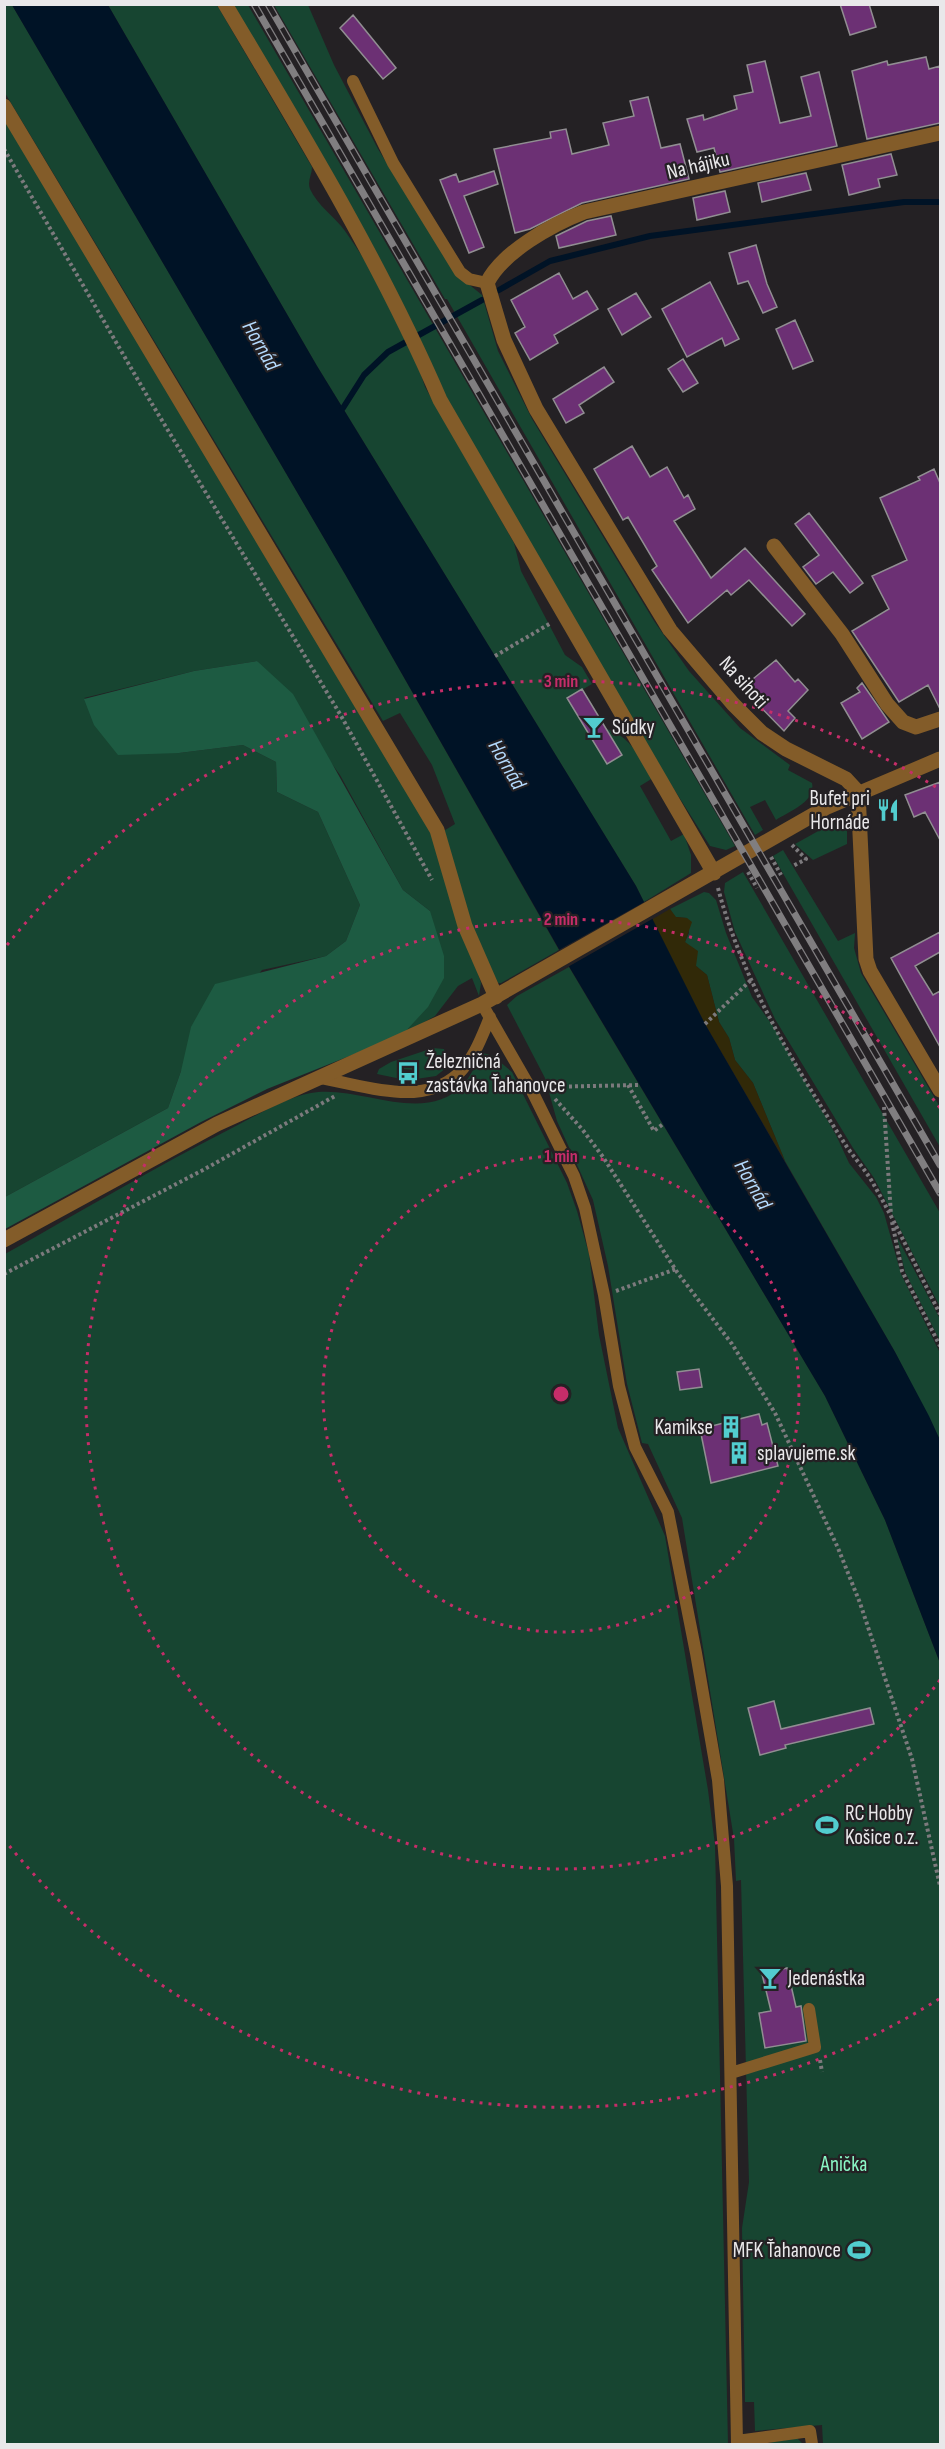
<svg xmlns="http://www.w3.org/2000/svg" width="945" height="2449" viewBox="0 0 945 2449" font-family="'Sofia Sans Condensed',sans-serif">
  <style>
    .green { fill: #174531; fill-rule: evenodd }
    .forest { fill: #1d5b42 }
    .sand { fill: #312908 }
    .water { fill: #001326 }
    .pier { fill: #242124 }
    .lines { fill: none; stroke-linecap: round; stroke-linejoin: round }
    .stream { stroke: #001326; stroke-width: 6 }
    .building { fill: #6c3074; stroke: #918e92; stroke-width: 1.5 }
    .path { stroke: #7c7a7d; stroke-width: 4; stroke-dasharray: 3 3; stroke-linecap: butt }
    .service { stroke: #835c29; stroke-width: 12 }
    .minor { stroke: #835c29; stroke-width: 15 }
    .rail-casing { stroke: #807e80; stroke-width: 7 }
    .rail { stroke: #242124; stroke-width: 4.5; stroke-dasharray: 14; stroke-linecap: butt }
    .ring { fill: none; stroke: #c62d69; stroke-width: 3; stroke-dasharray: 3 6 }
    .labels { text-anchor: middle; stroke-width: 4.5; stroke-linejoin: round; paint-order: stroke }
    .street-label { font-size: 21px; fill: #e9e8ea; stroke: #242124 }
    .poi-label { font-size: 21px; fill: #e9e8ea; stroke: #242124; text-anchor: start }
    .park-label { font-size: 21px; fill: #8bf9c7; stroke: #242124 }
    .water-label { font-size: 22px; font-style: italic; fill: #b5dbfe; stroke: #242124 }
    .centre { fill: #c62d69; stroke: #242124; stroke-width: 3 }
    .ring-label { font-size: 18px; text-anchor: middle; font-weight: bold; fill: #c62d69; stroke: #242124; stroke-width: 4.5; stroke-linejoin: round; paint-order: stroke }
  </style>
  <rect width="100%" height="100%" fill="#242124"/>
  <path class="green" d="M5,5H12L345,574L559,950L501,983H498L473,935L442,832L455,824L432,765L400,713L383,721L5,93Z
    M108,5H217L312,167C312,175 307,181 310,189C317,205 335,217 345,231C379,279 408,331 425,387L514,543L521,571L565,655L582,667L592,684L568,698L607,764L622,755L607,729C631,737 640,758 653,778L640,786L671,841L684,834L691,855V873L644,902L636,886L317,366Z
    M229,5H248L735,846L726,850L710,846L653,756L448,401Z
    M274,5H308L334,65L378,149L455,273L482,295L498,351L532,419L654,621L689,671L740,728L790,765L788,770L812,783C816,802 790,811 776,820L765,800L750,807L763,830L755,835L447,299H445Z
    M5,119L432,832L481,983L479,996L472,978L458,986L435,1016L402,1035L430,911L403,890L340,775L257,661L194,671L84,698L179,753L243,745L276,762L277,792L318,812L360,905L346,941L326,956L262,970L181,1071L168,1108L5,1197Z
    M838,820L844,821L847,826V844L813,860L795,844Z
    M783,850L838,941L855,933L854,948L861,973L940,1107V1147L773,856Z
    M743,872L940,1213V1307L874,1178L853,1148L775,1019L735,932L724,892L725,883Z
    M704,892L709,893L716,900L726,933L752,997L773,1026L836,1135L849,1163L876,1197L884,1213L901,1274L940,1353V1440L895,1352L785,1161L753,1083L735,1060L729,1038L719,1022L707,975L696,966L685,942L689,933L687,918L675,917L670,909Z
    M569,967L825,1396L885,1520L940,1663V2444H823L822,2425L755,2431L754,2402H745L742,2228L749,2182L741,1880L736,1881L734,1839L682,1518L648,1444L642,1443L627,1384L608,1266L593,1200L557,1121L545,1078L507,1005L517,996ZM699,1369L702,1387L680,1389L677,1372Z
    M433,1048L444,1049L447,1060L446,1068L436,1076L416,1079L417,1070L402,1069L401,1079L377,1074L379,1069L391,1062Z
    M483,1053L493,1056L512,1072L567,1183L577,1211L589,1254L599,1335L618,1428L665,1536L708,1790L715,1845L728,2444H5V1254C80,1212 155,1167 232,1128C256,1116 284,1098 311,1093C359,1084 424,1127 464,1084C471,1075 477,1063 483,1053Z
    M897,1237L940,1319V1341L905,1272Z
    M797,2438L803,2444H762Z"/>
  <path class="forest" d="M257,661L293,694L403,890L430,911L444,956V978L428,1007L402,1035L267,1089L201,1122L5,1229V1197L168,1108L181,1071L191,1027L215,984L326,956L346,941L360,905L318,812L277,792L276,762L243,745L179,753L118,755L94,725L84,699L194,671Z"/>
  <path class="sand" d="M670,909L676,917L687,918L692,922L685,942L698,951L696,966L707,975L719,1022L729,1038L735,1060L753,1083L785,1161L705,1024L651,920Z"/>
  <path class="water" d="M12,5H108L317,366L636,886L705,1024L895,1352L929,1416L940,1440V1663L885,1520L825,1396L564,958L345,574Z"/>
  <path class="pier" d="M646,901L654,918L566,968L557,951Z"/>
  <g class="lines">
    <path class="stream" d="M499,290L550,261L650,236L904,202H940
      M343,408L364,375L388,352L482,300"/>
  </g>
  <path class="building" d="M840,4H869L876,27L850,35Z
    M353,15L396,68L383,79L340,28Z
    M926,57L929,69L940,66V123L867,139L852,71L887,61L888,65Z
    M765,61L780,123L811,116L801,77L819,72L837,146L720,172L714,148L697,152L687,119L703,115L704,120L737,109L734,96L753,92L747,65Z
    M648,97L661,148L680,144L689,179L582,203L530,229L515,233L494,149L551,138L550,132L566,129L572,154L609,145L603,123L634,116L630,101Z
    M891,154L897,175L878,179L880,187L849,195L842,165Z
    M494,171L498,184L464,196L484,247L469,253L440,180L456,174L459,182Z
    M806,173L811,190L762,202L758,183Z
    M725,191L730,212L697,220L693,198Z
    M611,216L616,235L559,248L556,236L587,221Z
    M756,245L767,284L777,307L763,313L748,281L738,284L729,253Z
    M559,273L573,299L587,291L598,309L554,335L558,343L530,360L515,333L525,327L511,300Z
    M710,282L739,339L725,346L722,338L687,357L662,309Z
    M636,293L651,317L622,335L608,309Z
    M795,320L813,361L793,369L776,329Z
    M683,359L698,383L683,392L668,369Z
    M604,367L614,382L579,405L584,413L566,423L553,399Z
    M632,446L650,477L667,467L684,498L688,495L695,509L674,521L711,578L745,548L805,614L792,626L749,580L731,595L727,590L688,623L652,570L657,566L628,517L623,520L594,469Z
    M934,469L940,483V709L928,685L899,702L852,631L889,609L872,576L907,560L880,498L920,480L918,477Z
    M809,513L863,583L850,593L833,572L816,584L803,567L819,555L795,524Z
    M776,660L795,682L798,679L808,690L788,711L795,718L784,731L742,688Z
    M862,683L889,722L862,739L841,703L860,692L857,688Z
    M582,689L622,755L607,764L567,698Z
    M940,782V840L925,812L914,817L905,795Z
    M940,932V952L915,966L933,995L940,991V1047L891,958Z
    M699,1369L702,1387L680,1390L677,1372Z
    M759,1414L762,1425L767,1423L778,1466L711,1483L700,1429Z
    M774,1701L781,1729L870,1708L874,1724L785,1745L786,1748L760,1755L748,1708Z
    M787,1968L796,2007L801,2006L806,2041L765,2048L759,2013L771,2011L762,1974Z"/>
  <g class="lines">
    <path class="path" d="M4,149L149,399L340,714L432,880
      M495,656L551,623
      M792,845L806,859L793,866
      M771,857L781,875
      M748,872L757,888
      M718,888C742,980 794,1065 845,1144C854,1158 866,1170 874,1185C898,1227 918,1271 940,1314
      M705,1024L751,980
      M628,1085L654,1131L663,1124
      M545,1087L640,1085
      M555,1099L582,1129L603,1157L677,1272L732,1344L775,1413L838,1548L860,1603L912,1759L940,1886
      M884,1107L891,1215
      M892,1222L902,1271L940,1346
      M4,1274L203,1170L335,1096
      M616,1291L676,1269
      M820,2060L822,2072"/>
    <path class="service" d="M353,81L393,163L460,272L469,279L487,283
      M482,1004L532,1091L574,1176L585,1208L604,1295L619,1386L635,1447L668,1512L696,1653L718,1780L727,1886L737,2444
      M320,1078C363,1085 421,1108 458,1074C474,1059 482,1036 490,1017
      M731,2073L815,2047L809,2009
      M737,2441L810,2431L812,2444"/>
    <path class="minor" d="M225,4C302,133 381,263 440,400L714,873
      M4,106L437,830L465,926L496,997
      M940,133L584,212C553,224 502,252 487,283L504,340L536,409L670,630L733,704L762,733L786,749L846,779L858,792L866,959L870,971L940,1090
      M774,546L842,634L887,704L903,722L916,727L940,719
      M4,1240L217,1124L482,1004L827,807L940,759"/>
    <g class="rail-casing">
      <path id="rail" d="M254,4L940,1193
        M268,4L940,1165"/>
    </g>
    <use href="#rail" class="rail"/>
  </g>
  <g class="ring">
    <circle cx="561" cy="1394" r="238"/>
    <path d="M940 1680A475 475 0 1 1 940 1108"/>
    <path d="M939 1999A713 713 0 0 1 7 1843M7 945A713 713 0 0 1 939 789"/>
  </g>
  <defs>
    <g id="bar-bare" transform="scale(1.8)"><path d="M-6-5H6L.8 .8V4.5H3.5V6h-7V4.5H-.8V.8Z" fill="#52cdcf" stroke="#242124" stroke-width="2.5" paint-order="stroke"/></g>
    <g id="restaurant-bare" transform="scale(1.8)"><path d="M-5-6h1v4h1v-4h1v4h1v-4h1v5L-1.5 .5V6h-2V.5L-5-1ZM5-6V6H3V1.5H1.5Q1.5-4 5-6Z" fill="#52cdcf" stroke="#242124" stroke-width="2.5" paint-order="stroke"/></g>
    <g id="bus-bare" transform="scale(1.8)"><path d="M-5-6H5V4H4V6H2V4H-2V6H-4V4H-5ZM-3.5-4V0h7V-4ZM-3.5 1.2v1.5H-2V1.2ZM2 1.2v1.5H3.5V1.2Z" fill="#52cdcf" stroke="#242124" stroke-width="2.5" paint-order="stroke"/></g>
    <g id="building-bare" transform="scale(1.8)"><path d="M-4-6H4V6H1V3H-1V6H-4ZM-2.5-4.3h1.7v1.8h-1.7ZM.8-4.3h1.7v1.8H.8ZM-2.5-1h1.7V.8h-1.7ZM.8-1h1.7V.8H.8Z" fill="#52cdcf" stroke="#242124" stroke-width="2.5" paint-order="stroke"/></g>
    <g id="stadium-bare" transform="scale(1.8)"><path d="M0-5a6.5 5 0 1 0 0 10a6.5 5 0 1 0 0-10ZM-3.5-1.8h7v3.6h-7Z" fill="#52cdcf" stroke="#242124" stroke-width="2.5" paint-order="stroke"/></g>
  </defs>
  <g fill-rule="evenodd">
    <use href="#bar-bare" x="594" y="727"/>
    <use href="#restaurant-bare" x="888" y="810"/>
    <use href="#bus-bare" x="408" y="1073"/>
    <use href="#building-bare" x="731" y="1427"/>
    <use href="#building-bare" x="739" y="1453"/>
    <use href="#stadium-bare" x="827" y="1825"/>
    <use href="#bar-bare" x="770" y="1978"/>
    <use href="#stadium-bare" x="859" y="2250"/>
  </g>
  <g class="labels">
    <g class="street-label">
      <text transform="translate(698 165) rotate(-13)" y="7">Na hájiku</text>
      <text transform="translate(744 682) rotate(48)" y="7">Na sihoti</text>
    </g>
    <g class="poi-label">
      <text x="612" y="734">Súdky</text>
      <text x="870" y="805" text-anchor="end">Bufet pri<tspan x="870" dy="24">Hornáde</tspan></text>
      <text x="426" y="1068">Železničná<tspan x="426" dy="24">zastávka Ťahanovce</tspan></text>
      <text x="713" y="1434" text-anchor="end">Kamikse</text>
      <text x="757" y="1460">splavujeme.sk</text>
      <text x="845" y="1820">RC Hobby<tspan x="845" dy="24">Košice o.z.</tspan></text>
      <text x="788" y="1985">Jedenástka</text>
      <text x="841" y="2257" text-anchor="end">MFK Ťahanovce</text>
    </g>
    <g class="park-label">
      <text x="844" y="2171">Anička</text>
    </g>
    <g class="water-label">
      <text transform="translate(262 345) rotate(60)" y="8">Hornád</text>
      <text transform="translate(508 764) rotate(60)" y="8">Hornád</text>
      <text transform="translate(754 1184) rotate(60)" y="8">Hornád</text>
    </g>
  </g>
  <circle cx="561" cy="1394" r="9" class="centre"/>
  <g class="ring-label">
    <text x="561" y="687">3 min</text>
    <text x="561" y="925">2 min</text>
    <text x="561" y="1162">1 min</text>
  </g>
  <rect width="945" height="2449" fill="none" stroke="#e9e8ea" stroke-width="12"/>
</svg>
